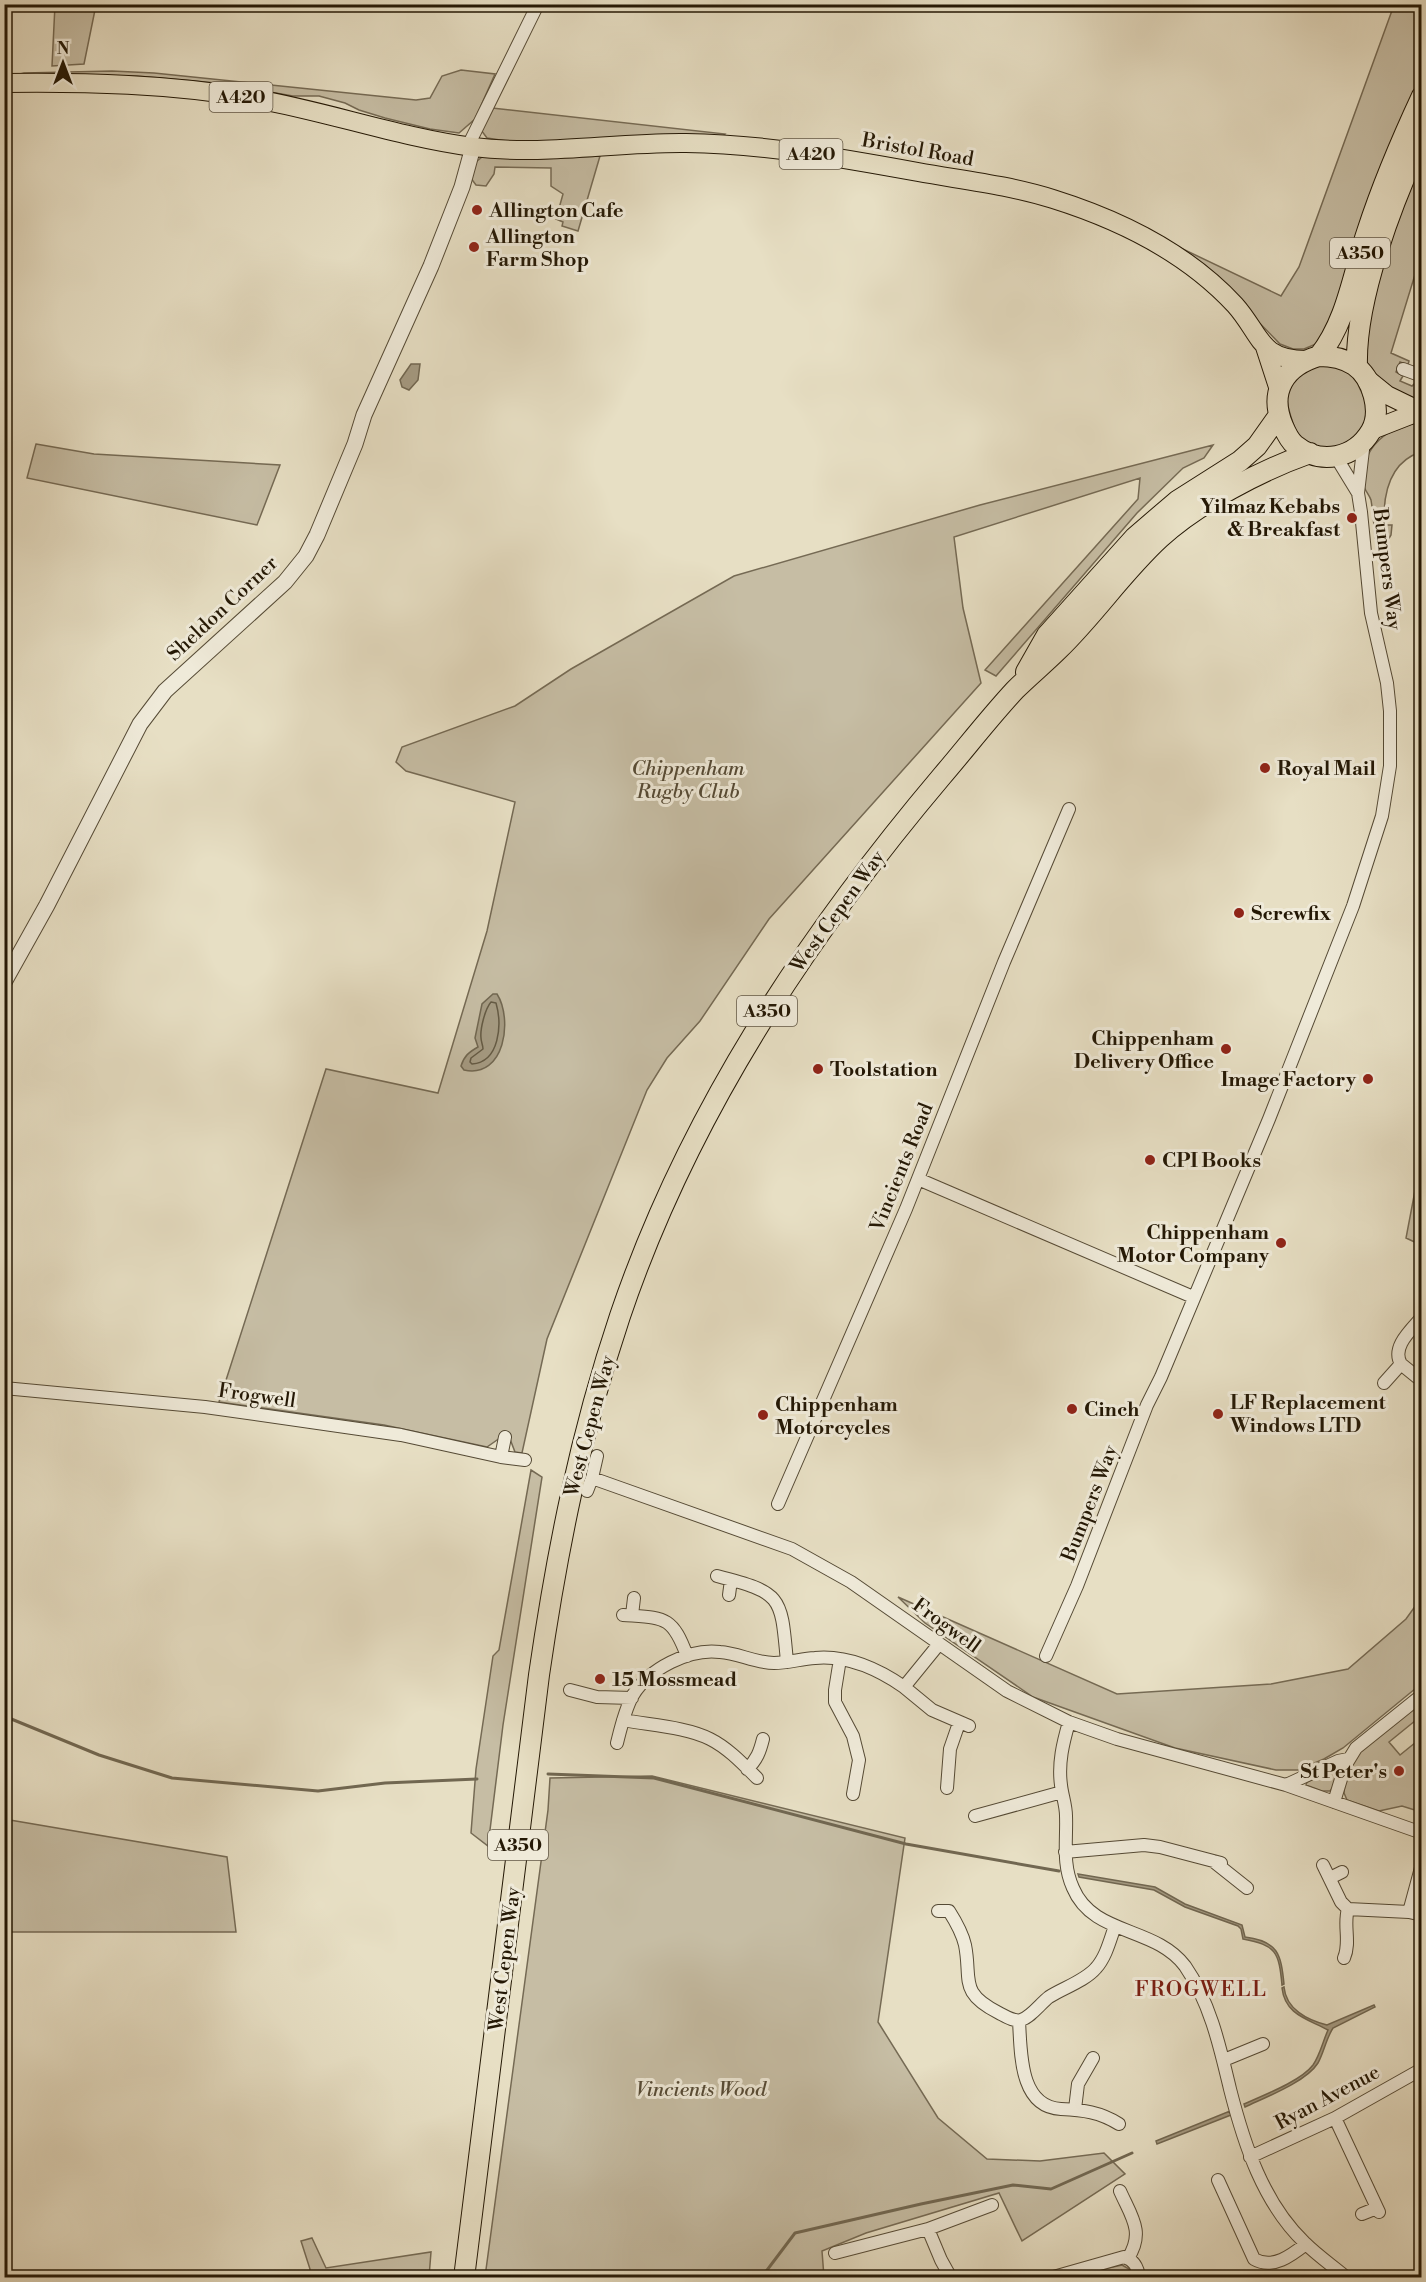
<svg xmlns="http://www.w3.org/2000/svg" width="1426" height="2282" viewBox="0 0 1426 2282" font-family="'Libre Bodoni',serif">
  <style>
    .green { fill: #c6bda4; stroke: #756a54; stroke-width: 1.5 }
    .water { fill: #a59b83; stroke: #716751; stroke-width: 1.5 }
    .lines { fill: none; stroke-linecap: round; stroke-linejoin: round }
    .shore { stroke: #645a44; stroke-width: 1.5 }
    .stream { stroke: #716751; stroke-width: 3 }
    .minor-casing { stroke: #554a35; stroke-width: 14 }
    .tertiary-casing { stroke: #554a35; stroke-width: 17 }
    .primary-casing { stroke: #241805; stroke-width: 20 }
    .trunk-casing { stroke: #241805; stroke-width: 22 }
    .minor { stroke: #efead9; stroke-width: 12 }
    .tertiary { stroke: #efead9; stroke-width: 15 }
    .primary { stroke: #e7dfc4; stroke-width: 18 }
    .trunk { stroke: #e7dfc4; stroke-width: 20 }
    .poi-dot { fill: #8f2418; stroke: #efead9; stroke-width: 2 }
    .labels { text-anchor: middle; stroke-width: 6; stroke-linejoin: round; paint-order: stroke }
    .shield { fill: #efead9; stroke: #615745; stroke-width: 1.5 }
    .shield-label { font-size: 18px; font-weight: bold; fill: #241805 }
    .street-label { font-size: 20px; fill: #241805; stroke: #efead9 }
    .poi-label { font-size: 20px; font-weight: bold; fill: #241805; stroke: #efead9; text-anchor: start }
    .park-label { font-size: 20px; font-style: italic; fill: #554a35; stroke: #efead9 }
    .neighbourhood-label { font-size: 21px; letter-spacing: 1.5px; fill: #7a1f14; stroke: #efead9 }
  </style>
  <rect width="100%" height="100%" fill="#e7dfc4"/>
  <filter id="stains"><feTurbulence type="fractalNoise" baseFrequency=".00333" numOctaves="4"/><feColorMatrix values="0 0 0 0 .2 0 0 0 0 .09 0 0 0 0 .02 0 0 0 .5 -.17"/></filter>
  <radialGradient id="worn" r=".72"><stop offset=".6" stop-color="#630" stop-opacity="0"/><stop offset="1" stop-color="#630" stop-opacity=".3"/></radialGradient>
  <path class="green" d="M55,5H96L84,64L52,66Z
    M1394,5H1421V79L1415,90L1339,307L1316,344L1304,349H1293L1280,344L1241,304L1164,240L1281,296L1299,267Z
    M461,70L495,74L475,119L459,133L430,129L385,118L359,110L345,103L319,96H293L217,83L137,76L16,75L24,73L112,71L154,73L416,100L430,98L442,76Z
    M492,108L725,134L722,137L519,143L487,138L481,130Z
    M1421,153V255L1391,353L1409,361L1408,365L1400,362L1396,372L1403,376L1400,381L1412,386L1418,380L1421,381V405L1391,393L1366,363L1367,306Z
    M600,156L578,231L562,226L563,222L556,219L563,194L551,186V168L495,167L494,174L486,186L476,185L470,177L476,162L482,157L538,159Z
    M1325,363C1333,366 1344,368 1351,373C1356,378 1359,387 1362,393C1386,442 1312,473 1294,426C1285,400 1284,399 1297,375Z
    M1421,423V452C1389,462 1383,496 1384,525H1392L1391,535L1388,540L1380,541L1375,538C1374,525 1373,512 1371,500C1369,494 1364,490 1363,483C1361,447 1388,425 1421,423Z
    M36,444L94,454L280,465L257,525L27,478Z
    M1213,445L1204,458L1183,468L1137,513L996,676L985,670L1138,499L1140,478L954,537L963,608L981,683L769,919L700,1021L667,1058L647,1090L547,1339L522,1453L515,1452L510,1439L500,1438L487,1447L384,1425L219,1402L326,1069L438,1093L487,931L515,802L406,771L396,762L402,747L515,706L571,669L734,576L980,505Z
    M1421,1159V1245L1406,1238Z
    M531,1470L542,1477L503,1725L488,1846L471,1833L476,1769L493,1656L499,1650Z
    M898,1597L1117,1694L1271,1684L1348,1669L1406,1619L1421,1598V1684L1343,1748L1324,1759L1298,1770H1276L1175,1748L1033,1697L925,1623Z
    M1421,1701V1716L1389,1742L1400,1755L1421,1738V1812L1402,1806L1379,1811L1347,1800L1344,1793L1345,1782L1354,1756Z
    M1339,1767L1334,1786L1330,1791H1322L1306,1785L1307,1782Z
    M652,1776L905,1838L878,2022L938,2118L987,2159L1040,2161L1104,2153L1125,2174L1022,2241L999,2193L866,2233L822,2251L824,2277H485L548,1810L550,1778Z
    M4,1819L227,1857L236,1932H5Z
    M312,2238L326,2268L431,2252L429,2277H310V2269L301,2241Z
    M1122,2265L1129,2269L1132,2277H1081V2274Z"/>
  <path class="water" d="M411,364H420L418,380L409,390L402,387L400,380Z
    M493,994H497C513,1019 505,1079 464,1070L461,1066C464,1056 469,1052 478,1047L475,1038L482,1004Z
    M1078,1874L1155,1887L1185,1904L1242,1925L1245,1937C1278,1941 1281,1954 1284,1984L1282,1985C1279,1952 1276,1945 1243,1939L1241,1929L1238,1926L1185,1907L1154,1890L1079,1877Z
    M1284,1987C1286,2009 1307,2020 1327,2025L1374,2005L1375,2007L1333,2028C1326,2039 1324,2052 1318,2063C1306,2082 1266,2097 1245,2107L1244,2104C1264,2095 1301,2081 1313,2065C1320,2055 1323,2041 1328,2030C1308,2019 1285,2015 1282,1988Z
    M1230,2111L1231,2115L1157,2144L1156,2141Z"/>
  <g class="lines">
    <path class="shore" d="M491,1002L496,1003C502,1024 500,1062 472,1064L470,1062L471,1058L483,1049C483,1045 481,1042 481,1038C480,1029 485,1009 491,1002Z"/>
    <path class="stream" d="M4,1716L99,1755L172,1778L318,1791L385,1783L477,1779
      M548,1774L654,1778L906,1844L1059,1871
      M761,2278L795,2233L921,2204L1013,2185L1051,2189L1132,2153"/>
    <g class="minor-casing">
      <path id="minor" d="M468,146L538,4
        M1403,369L1422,376
        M1336,457L1358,493
        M918,1179L1193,1297
        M1401,1364L1417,1377
        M1384,1383L1401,1364C1391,1347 1411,1330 1422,1317
        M4,1388L205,1407L401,1435L501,1457L525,1460
        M597,1456L592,1478L792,1549L851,1582L1007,1691L1069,1722L1117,1739L1286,1785L1422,1833
        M501,1457L505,1437
        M587,1491L592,1478
        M778,1504L906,1209L1004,962L1069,809
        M717,1576C783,1593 781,1596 787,1662
        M729,1595L731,1580
        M623,1615C664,1618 672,1615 687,1656
        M632,1615L634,1598
        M939,1644L904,1687L932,1710L969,1726
        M1046,1656L1077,1586L1147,1405L1161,1377L1269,1119L1353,906L1382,816L1390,766V711L1387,683L1371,613L1361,512L1358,493L1364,441
        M840,1659L835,1690V1702L853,1736L859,1760L853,1794
        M570,1690L597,1697L632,1698
        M623,1720C649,1725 687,1727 710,1739C728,1748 743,1764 757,1778
        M1069,1722C1063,1743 1058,1763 1061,1785C1062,1795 1066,1805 1066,1816C1067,1841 1062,1864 1073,1888C1093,1936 1155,1926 1185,1966C1210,2002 1220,2047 1230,2089C1244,2144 1263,2203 1305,2243C1318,2256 1333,2266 1347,2278
        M617,1743C621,1727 625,1709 633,1695C649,1669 689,1648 720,1652C738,1653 755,1663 774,1663C787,1663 801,1659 815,1658C847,1655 878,1669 904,1687
        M747,1769C757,1760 760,1751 763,1739
        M1286,1785L1338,1761L1348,1759
        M947,1788L950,1749L959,1723
        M1334,1802L1345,1766L1356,1748L1422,1695
        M975,1816L1062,1792
        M1065,1852L1144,1845L1160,1847L1221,1863
        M1213,1861L1247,1888
        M1422,1864L1409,1912L1422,1915
        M1323,1865L1341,1902L1348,1909L1409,1912
        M1330,1878L1342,1872
        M938,1911H949C956,1922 962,1932 965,1945C972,1980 958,1992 999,2013C1005,2016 1014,2022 1021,2020C1031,2017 1040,2004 1049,1997C1063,1988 1085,1981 1096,1968C1106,1957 1110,1940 1115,1926
        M1344,1958C1351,1942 1343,1925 1348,1909
        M1019,2021C1021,2052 1019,2107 1061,2109C1083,2110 1100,2112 1119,2124
        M1224,2060L1263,2044
        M1075,2109L1078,2084L1093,2058
        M1335,2118L1379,2212
        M1250,2157L1335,2118L1422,2069
        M1218,2180L1254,2259C1273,2270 1292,2255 1306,2244
        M1120,2191C1131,2216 1145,2232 1128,2258
        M1362,2214L1377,2208
        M928,2229L992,2205
        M835,2253L928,2229L941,2260L951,2278
        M1050,2278L1124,2257C1134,2260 1138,2267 1139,2278"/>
    </g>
    <g class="tertiary-casing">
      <path id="tertiary" d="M4,982L47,905L140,724L165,691L285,582L306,556L317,535L355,444L364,415L431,266L462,187L473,147"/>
    </g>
    <g class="primary-casing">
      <path id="primary" d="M4,83C87,82 170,84 251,98C326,111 398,137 473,147C544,156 615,142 686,143C764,144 841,158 918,172C962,180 1009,185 1053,199C1120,220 1186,252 1235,305C1261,334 1259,360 1306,360
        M1265,347L1279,390
        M1366,378L1387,395L1422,412
        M1372,430L1418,412"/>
    </g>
    <g class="trunk-casing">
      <path id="trunk" d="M1319,356C1332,356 1343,358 1354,365C1373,378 1382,412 1371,431C1355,458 1321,466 1295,445C1290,441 1286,433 1283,426C1268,391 1285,366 1319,356Z
        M1319,356C1347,321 1353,273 1367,232C1382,186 1401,141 1422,96
        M1357,366C1355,298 1393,201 1422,138
        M1026,672L1047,635L1135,537L1177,501L1240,461L1257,446L1279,415
        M464,2278L539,1675C557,1551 580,1435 620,1316C688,1115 806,937 942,776C966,748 989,718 1015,690C1029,676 1045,663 1059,649C1095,614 1123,572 1160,538C1198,503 1262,470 1310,453"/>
    </g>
    <use href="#minor" class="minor"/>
    <use href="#tertiary" class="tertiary"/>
    <use href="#primary" class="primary"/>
    <use href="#trunk" class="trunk"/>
  </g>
  <g class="poi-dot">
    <circle cx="477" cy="210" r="6"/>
    <circle cx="474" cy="247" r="6"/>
    <circle cx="1352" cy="518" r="6"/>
    <circle cx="1265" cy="768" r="6"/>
    <circle cx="1239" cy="913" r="6"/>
    <circle cx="1226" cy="1049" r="6"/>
    <circle cx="818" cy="1069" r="6"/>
    <circle cx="1368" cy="1079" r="6"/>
    <circle cx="1150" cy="1160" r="6"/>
    <circle cx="1281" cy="1243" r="6"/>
    <circle cx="1072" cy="1409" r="6"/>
    <circle cx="1218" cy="1414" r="6"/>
    <circle cx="763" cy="1415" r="6"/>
    <circle cx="600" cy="1679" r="6"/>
    <circle cx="1399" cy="1771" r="6"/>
  </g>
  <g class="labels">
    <g class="shield">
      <rect x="209.5" y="82" width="63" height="30" rx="4.5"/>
      <rect x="779.5" y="139" width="63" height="30" rx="4.5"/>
      <rect x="1330" y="238" width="60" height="30" rx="4.5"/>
      <rect x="737" y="996" width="60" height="30" rx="4.5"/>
      <rect x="488" y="1830" width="60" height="30" rx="4.5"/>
    </g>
    <g class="shield-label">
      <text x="241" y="103">A420</text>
      <text x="811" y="160">A420</text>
      <text x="1360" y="259">A350</text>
      <text x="767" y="1017">A350</text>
      <text x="518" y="1851">A350</text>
    </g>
    <g class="street-label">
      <text transform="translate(918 149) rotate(10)" y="7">Bristol Road</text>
      <text transform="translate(1388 569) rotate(83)" y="7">Bumpers Way</text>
      <text transform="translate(222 608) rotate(-43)" y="7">Sheldon Corner</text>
      <text transform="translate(837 911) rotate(-54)" y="7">West Cepen Way</text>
      <text transform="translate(901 1167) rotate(-68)" y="7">Vincients Road</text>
      <text transform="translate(257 1395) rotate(8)" y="7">Frogwell</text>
      <text transform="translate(589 1426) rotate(-75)" y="7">West Cepen Way</text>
      <text transform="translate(1089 1503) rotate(-69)" y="7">Bumpers Way</text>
      <text transform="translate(947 1625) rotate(36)" y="7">Frogwell</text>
      <text transform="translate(504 1959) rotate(-83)" y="7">West Cepen Way</text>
      <text transform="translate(1327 2097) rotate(-28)" y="7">Ryan Avenue</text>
    </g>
    <g class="poi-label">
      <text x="489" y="217">Allington Cafe</text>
      <text x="486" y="243">Allington<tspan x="486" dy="23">Farm Shop</tspan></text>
      <text x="1340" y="513" text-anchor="end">Yilmaz Kebabs<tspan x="1340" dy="23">&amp; Breakfast</tspan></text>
      <text x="1277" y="775">Royal Mail</text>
      <text x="1251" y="920">Screwfix</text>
      <text x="1214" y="1045" text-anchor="end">Chippenham<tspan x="1214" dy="23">Delivery Office</tspan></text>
      <text x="830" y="1076">Toolstation</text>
      <text x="1356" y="1086" text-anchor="end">Image Factory</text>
      <text x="1162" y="1167">CPI Books</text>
      <text x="1269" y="1239" text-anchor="end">Chippenham<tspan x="1269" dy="23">Motor Company</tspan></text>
      <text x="1230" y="1409">LF Replacement<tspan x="1230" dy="23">Windows LTD</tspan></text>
      <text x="775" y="1411">Chippenham<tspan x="775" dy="23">Motorcycles</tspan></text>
      <text x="1084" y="1416">Cinch</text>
      <text x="612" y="1686">15 Mossmead</text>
      <text x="1387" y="1778" text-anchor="end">St Peter's</text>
    </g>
    <g class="park-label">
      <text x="688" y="775">Chippenham<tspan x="688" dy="23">Rugby Club</tspan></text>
      <text x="701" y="2096">Vincients Wood</text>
    </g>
    <g class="neighbourhood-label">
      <text x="1201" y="1996">FROGWELL</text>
    </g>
  </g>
  <rect width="1426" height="2282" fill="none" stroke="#e7dfc4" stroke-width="24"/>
  <rect x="6" y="6" width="1414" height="2270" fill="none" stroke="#241805" stroke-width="3"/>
  <rect x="12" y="12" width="1402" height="2258" fill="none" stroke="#241805" stroke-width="1.5"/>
  <g transform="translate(63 63)" stroke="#efead9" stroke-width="4.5" paint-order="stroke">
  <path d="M0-4.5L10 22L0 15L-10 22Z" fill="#241805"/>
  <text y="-9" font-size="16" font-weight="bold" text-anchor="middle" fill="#241805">N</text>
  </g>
  <rect width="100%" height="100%" filter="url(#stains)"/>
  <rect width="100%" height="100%" fill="url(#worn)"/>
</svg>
